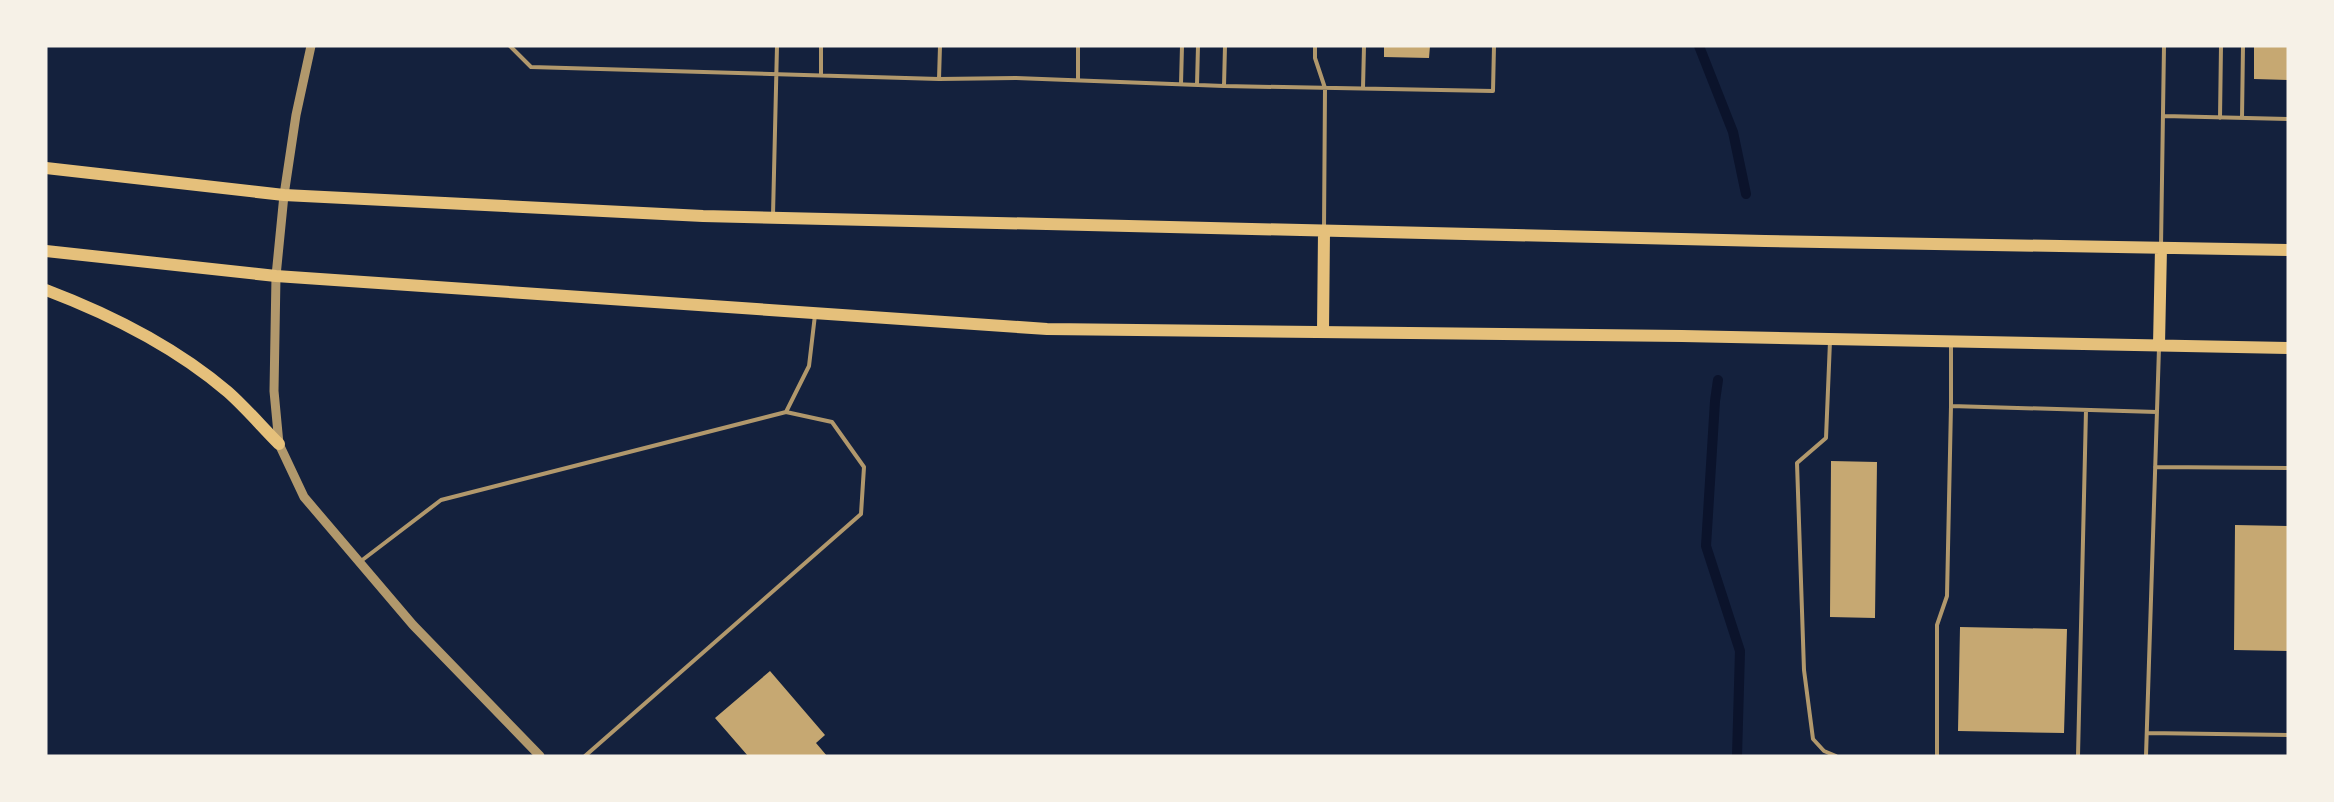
<svg xmlns="http://www.w3.org/2000/svg" width="2334" height="802" viewBox="0 0 2334 802" font-family="'Sofia Sans Condensed',sans-serif">
  <style>
    .lines { fill: none; stroke-linecap: round; stroke-linejoin: round }
    .stream { stroke: #0b132b; stroke-width: 10 }
    .building { fill: #c6a872 }
    .service { stroke: #b1986c; stroke-width: 4 }
    .tertiary { stroke: #b1986c; stroke-width: 9 }
    .primary { stroke: #e5c07b; stroke-width: 12 }
  </style>
  <rect width="100%" height="100%" fill="#14213d"/>
  <g class="lines">
    <path class="stream" d="M1699,46L1733,132L1746,194
      M1718,380L1715,401L1706,546L1740,651L1737,756"/>
  </g>
  <path class="building" d="M1384,46H1430L1429,58L1384,57Z
    M2254,46H2288V80L2254,79Z
    M1831,461L1877,462L1875,618L1830,617Z
    M2235,525L2288,526V651L2234,650Z
    M1960,627L2067,629L2064,733L1958,731Z
    M770,671L825,735L816,743L827,756H748L715,718Z"/>
  <g class="lines">
    <path class="service" d="M510,46L531,67L939,79L1016,78L1224,86L1493,91L1494,46
      M1315,46V58L1325,88L1324,229
      M821,74V46
      M939,79L940,46
      M1078,80V46
      M1181,84L1182,46
      M1197,85L1198,46
      M1224,86L1225,46
      M1363,88L1364,46
      M2164,116L2288,119
      M2220,118L2221,46
      M2242,118L2243,46
      M773,215L777,46
      M2161,246L2164,46
      M1830,341L1826,438L1797,463L1804,670L1813,739L1824,751L1836,756
      M1951,406V344
      M786,412L809,366L815,315
      M2155,467L2288,468
      M361,561L441,500L786,412L832,422L864,467L861,514L585,756
      M2147,733L2288,735
      M1937,756V625L1947,596L1951,406L2157,412
      M2078,756L2086,410
      M2146,756L2159,348"/>
    <path class="tertiary" d="M311,46L296,115L284,195L276,276L274,391L279,444L304,497L413,625L540,756"/>
    <path class="primary" d="M46,168L284,195L703,216L1765,241L2288,250
      M46,251L276,276L1047,329L1682,336L2288,348
      M46,290C112,315 174,346 228,392C246,408 262,427 279,444
      M1323,332L1324,231
      M2159,345L2161,248"/>
  </g>
  <rect width="2334" height="802" fill="none" stroke="#f6f1e7" stroke-width="95"/>
</svg>
